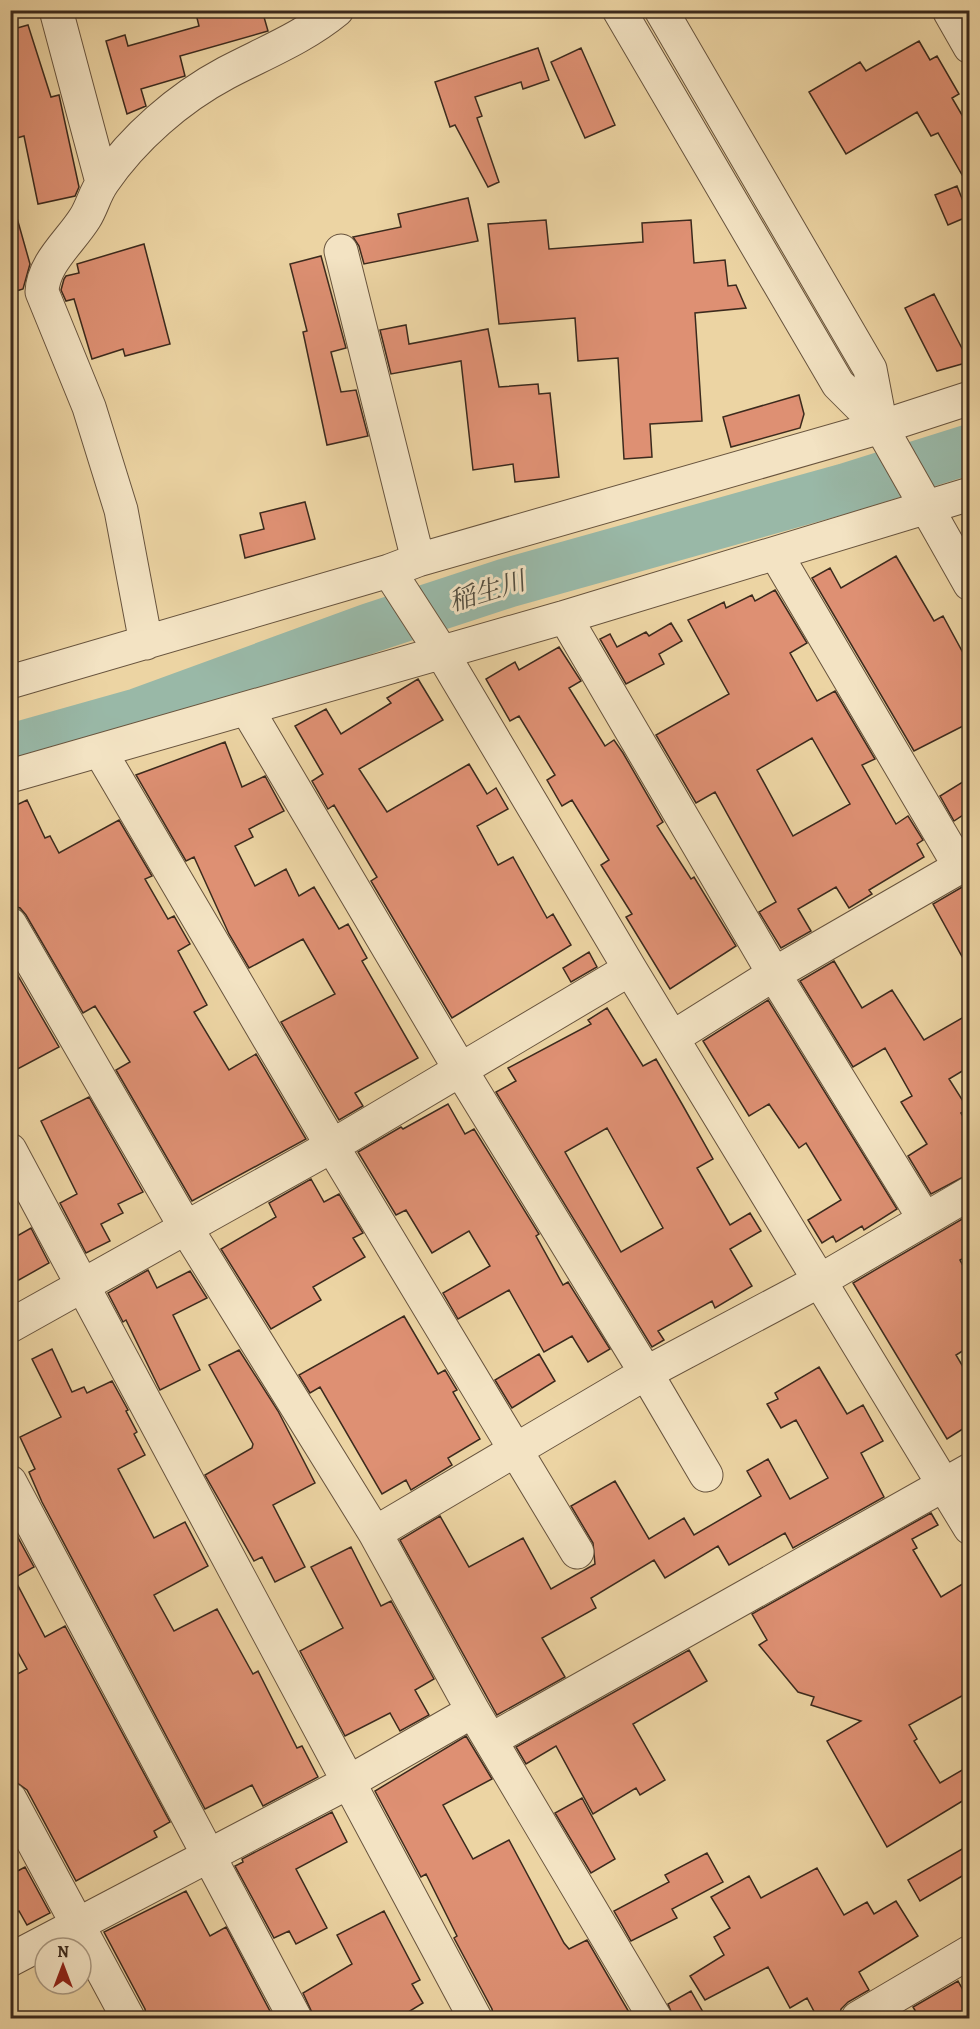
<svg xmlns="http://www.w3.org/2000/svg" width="980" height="2029" viewBox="0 0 980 2029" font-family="Alegreya,'Noto Serif JP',serif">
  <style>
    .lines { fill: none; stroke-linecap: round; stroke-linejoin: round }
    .river { stroke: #99b8a7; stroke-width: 50 }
    .building { fill: #de9073; stroke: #3c2a1d; stroke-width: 1.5; fill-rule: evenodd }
    .minor-casing { stroke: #68543e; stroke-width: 35 }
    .minor { stroke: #f3e3c3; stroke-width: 33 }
    .labels { text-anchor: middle; stroke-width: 6; stroke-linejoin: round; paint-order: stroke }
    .water-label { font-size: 26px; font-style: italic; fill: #534e40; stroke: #f3e3c3 }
  </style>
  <rect width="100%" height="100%" fill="#ecd4a3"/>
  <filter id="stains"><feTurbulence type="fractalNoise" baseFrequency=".00333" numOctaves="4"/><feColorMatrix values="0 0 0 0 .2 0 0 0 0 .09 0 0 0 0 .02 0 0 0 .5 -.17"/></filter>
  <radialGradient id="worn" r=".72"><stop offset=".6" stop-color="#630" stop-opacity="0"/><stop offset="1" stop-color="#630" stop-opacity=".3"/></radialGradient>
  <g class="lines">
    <path class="river" d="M10,749L138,713L370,628L507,583L846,488L970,449"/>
  </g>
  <path class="building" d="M195,10H262L268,31L180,56L185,76L141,89L146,106L127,114L106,41L125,35L128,46L199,26Z
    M28,25L51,97L59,95L79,187L75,196L38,204L24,136L10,140V30Z
    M919,41L930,60L937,56L959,94L952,98L969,127V187L938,133L931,136L917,112L846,154L809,92L860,62L866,71Z
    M538,48L549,80L523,89L521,82L475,97L482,116L477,118L499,182L488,187L455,125L450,127L435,82Z
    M581,48L615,125L585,138L551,62Z
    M957,186L969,216L948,225L935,195Z
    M468,198L478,241L364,264L359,246L353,237L401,227L398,214Z
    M10,218H17L30,264L23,289L10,293Z
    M546,220L549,249L643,242L642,223L691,220L694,263L725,260L728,286L736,285L746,308L695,313L702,421L650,424L652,457L624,459L618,358L578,361L575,318L499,324L488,224Z
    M144,244L170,344L125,356L123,349L92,359L74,299L66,301L61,290L64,279L66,276L79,273L77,264Z
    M321,256L346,348L331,352L341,392L356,390L368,436L327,445L303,332L307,331L290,264Z
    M934,294L969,362L937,371L905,308Z
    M406,325L409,344L488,329L499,387L538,384L539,394L550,393L559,477L515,482L513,464L473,470L461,361L391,374L380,330Z
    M799,395L804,414L800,428L731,447L723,417Z
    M305,502L315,539L245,558L240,535L264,529L260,513Z
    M896,556L934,621L943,616L969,664V723L914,751L812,578L830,568L841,588Z
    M775,590L807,643L790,653L817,701L835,691L875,759L862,765L896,824L908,816L923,840L917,844L924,857L869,890L872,894L849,908L836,887L798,909L811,931L781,948L759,912L776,902L715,792L696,803L656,735L729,694L688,620L724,602L726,608L752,595L755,601ZM812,738L850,804L793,836L757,770Z
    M671,623L682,641L659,654L664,664L626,684L600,639L610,634L617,647L646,632L649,636Z
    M559,647L581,681L569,688L605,746L614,740L623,753L663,822L657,826L691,879L694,877L736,946L670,989L626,917L632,914L601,865L609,860L572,800L562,806L547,780L555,775L519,716L510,721L486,679L515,662L519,670Z
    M418,679L443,720L359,769L387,812L469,764L487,794L496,788L508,809L477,826L498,865L513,857L547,918L553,914L571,945L452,1018L371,881L377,877L334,805L328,809L312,781L323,774L295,726L326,709L341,734L391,703L387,698Z
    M225,742L242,787L265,776L284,811L249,829L253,837L235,846L255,886L286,869L299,896L314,887L339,929L348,924L367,958L362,961L418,1058L355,1093L363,1106L339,1120L281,1022L335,994L303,939L249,968L229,934L194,857L186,861L136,775Z
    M969,778V811L954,821L940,796Z
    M27,800L45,838L50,836L59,853L119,820L152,876L145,879L168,919L174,916L190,944L178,951L207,1005L194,1012L229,1070L256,1054L306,1139L192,1201L116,1070L130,1062L95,1006L83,1013L26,915L20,908L10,905V808Z
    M969,883V969L933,904Z
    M589,952L597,967L571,982L563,968Z
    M834,961L862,1008L892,990L924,1040L969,1014V1067L949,1079L968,1109L961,1113L969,1127V1174L931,1194L908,1156L927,1144L901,1102L912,1096L885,1048L853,1067L800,981Z
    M10,962L59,1047L10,1073Z
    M768,1000L897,1209L864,1230L862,1226L836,1242L833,1236L822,1243L808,1220L841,1200L806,1143L799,1148L769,1104L749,1116L703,1041Z
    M607,1008L643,1066L656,1059L682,1104L713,1159L697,1168L730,1225L750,1213L761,1231L730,1249L752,1286L715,1308L712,1301L658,1331L664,1340L652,1347L496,1092L516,1081L508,1068L591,1024L588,1020ZM607,1128L663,1228L621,1252L565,1152Z
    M89,1097L143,1192L118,1204L123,1213L101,1224L110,1241L86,1253L60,1203L77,1194L41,1121Z
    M448,1104L465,1134L474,1129L539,1234L536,1236L563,1285L568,1282L610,1349L588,1362L572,1336L544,1352L509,1290L458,1319L443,1293L490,1266L469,1231L432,1253L406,1210L396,1215L358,1152L401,1127L403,1129Z
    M311,1179L324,1202L339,1194L363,1233L353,1238L365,1257L313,1287L321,1300L271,1329L221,1249L276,1217L269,1203Z
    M969,1215V1255L960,1260L969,1277V1347L956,1355L969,1377V1425L947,1439L853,1283Z
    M31,1228L49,1263L10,1285V1240Z
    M148,1270L157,1288L190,1271L207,1298L173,1315L200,1370L160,1390L126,1320L123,1322L108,1293Z
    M404,1316L438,1374L445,1370L457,1390L453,1392L480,1439L448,1458L452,1465L411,1490L406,1480L382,1494L320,1387L310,1393L299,1375Z
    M52,1349L72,1392L84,1387L87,1393L112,1381L128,1410L126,1411L137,1432L134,1434L145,1455L118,1469L154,1538L185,1522L208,1566L154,1595L174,1631L217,1609L253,1674L258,1671L297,1748L302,1746L318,1777L263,1806L252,1785L205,1809L42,1502L29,1472L35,1469L20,1437L61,1417L32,1359Z
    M239,1350L278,1411L315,1483L273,1505L305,1567L275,1582L262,1557L254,1561L205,1475L252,1448L253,1444L209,1365Z
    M539,1354L555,1381L512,1408L495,1380Z
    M819,1367L847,1414L863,1405L883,1441L861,1453L884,1497L793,1548L785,1533L729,1565L718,1546L665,1578L654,1560L591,1598L596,1608L542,1638L565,1677L497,1715L400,1540L440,1516L469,1567L523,1538L551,1589L595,1564L593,1543L571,1506L615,1481L649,1539L684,1518L694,1535L761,1496L747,1471L768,1459L790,1499L828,1478L796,1420L781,1428L767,1404L778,1399L775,1393Z
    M931,1513L938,1525L912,1539L917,1548L913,1550L941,1597L969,1580V1692L909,1725L917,1739L914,1741L940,1783L969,1766V1797L887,1847L827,1741L861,1721L811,1705L814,1697L798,1692L759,1645L767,1640L752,1614Z
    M10,1523L34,1567L14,1578L45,1637L65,1626L170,1822L154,1831L157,1837L76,1881L27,1790L16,1782L10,1771V1678L27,1669L10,1638Z
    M351,1547L381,1606L391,1601L434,1679L415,1690L429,1715L400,1731L390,1713L345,1736L300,1651L343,1628L311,1567Z
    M689,1650L707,1681L633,1724L665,1780L640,1795L636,1788L593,1814L556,1746L526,1764L516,1747Z
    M466,1736L492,1779L443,1805L473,1859L509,1840L564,1943L569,1949L587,1940L633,2019H494L492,2009L454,1938L457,1936L426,1874L421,1877L375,1791Z
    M582,1798L615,1859L591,1873L555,1813Z
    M332,1812L347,1842L296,1869L327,1928L296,1944L289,1931L274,1938L235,1866L243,1862L242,1859Z
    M969,1845V1872L920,1901L908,1880Z
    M707,1853L723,1882L672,1909L677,1918L631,1941L614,1911L669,1882L665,1875Z
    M25,1867L50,1913L27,1925L19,1911L10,1916V1875Z
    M817,1868L844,1915L867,1902L874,1914L896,1901L918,1936L859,1972L869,1990L848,2002L841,2009L839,2019H818L807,1998L790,2008L768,1967L705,2000L690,1976L724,1955L714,1937L730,1928L711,1897L749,1876L761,1898Z
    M186,1891L210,1936L226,1927L271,2013L261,2019H147L145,2009L104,1932Z
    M384,1911L420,1980L412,1984L423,2003L397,2019H315L303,1993L352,1964L337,1935Z
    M958,1981L969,2001V2009L953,2019H920L913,2007Z
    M691,1991L707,2019H674L668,2004Z"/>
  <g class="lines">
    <g class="minor-casing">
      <path id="minor" d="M56,10L102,182
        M619,10L838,384L881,427
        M661,10L870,369L881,427L970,584
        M950,12L970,47
        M341,251L418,560
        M776,554L960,867
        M389,571L442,653L630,969L970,1528
        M565,617L774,974L924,1218
        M146,643L121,510L89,407L42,292C43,263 70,242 85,218C92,207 95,193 103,182C133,138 179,98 226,73C264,53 303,38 337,10
        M10,682L389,571L418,560L881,427L970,398
        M247,709L460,1069L646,1373L706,1475
        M100,751L332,1146L577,1552
        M10,776L565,617L970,494
        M10,924L186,1228L375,1533L473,1711L655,2018
        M672,1038L774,974L970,861
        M10,1150L475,2018
        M10,1326L332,1146L630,969
        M10,1482L295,2018
        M375,1533L646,1373L821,1280L970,1193
        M491,1740L970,1470
        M10,1799L128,2018
        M10,1960L347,1783L473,1711
        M858,2018L970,1952"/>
    </g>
    <use href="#minor" class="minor"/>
  </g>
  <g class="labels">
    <g class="water-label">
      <text transform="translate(487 591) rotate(-17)" y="9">稲生川</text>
    </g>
  </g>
  <rect width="980" height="2029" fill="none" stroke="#ecd4a3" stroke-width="36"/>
  <rect x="12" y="12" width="956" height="2005" fill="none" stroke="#3c2a1d" stroke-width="3"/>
  <rect x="18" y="18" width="944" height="1993" fill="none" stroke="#3c2a1d" stroke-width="1.5"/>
  <g transform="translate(63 1966)"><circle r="28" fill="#f3e3c3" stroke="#aa9981" stroke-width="1.5"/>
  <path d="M0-4.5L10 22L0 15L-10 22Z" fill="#8f2418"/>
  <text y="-9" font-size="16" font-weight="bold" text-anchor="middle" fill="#3c2a1d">N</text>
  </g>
  <rect width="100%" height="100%" filter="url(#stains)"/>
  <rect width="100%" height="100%" fill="url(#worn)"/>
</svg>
